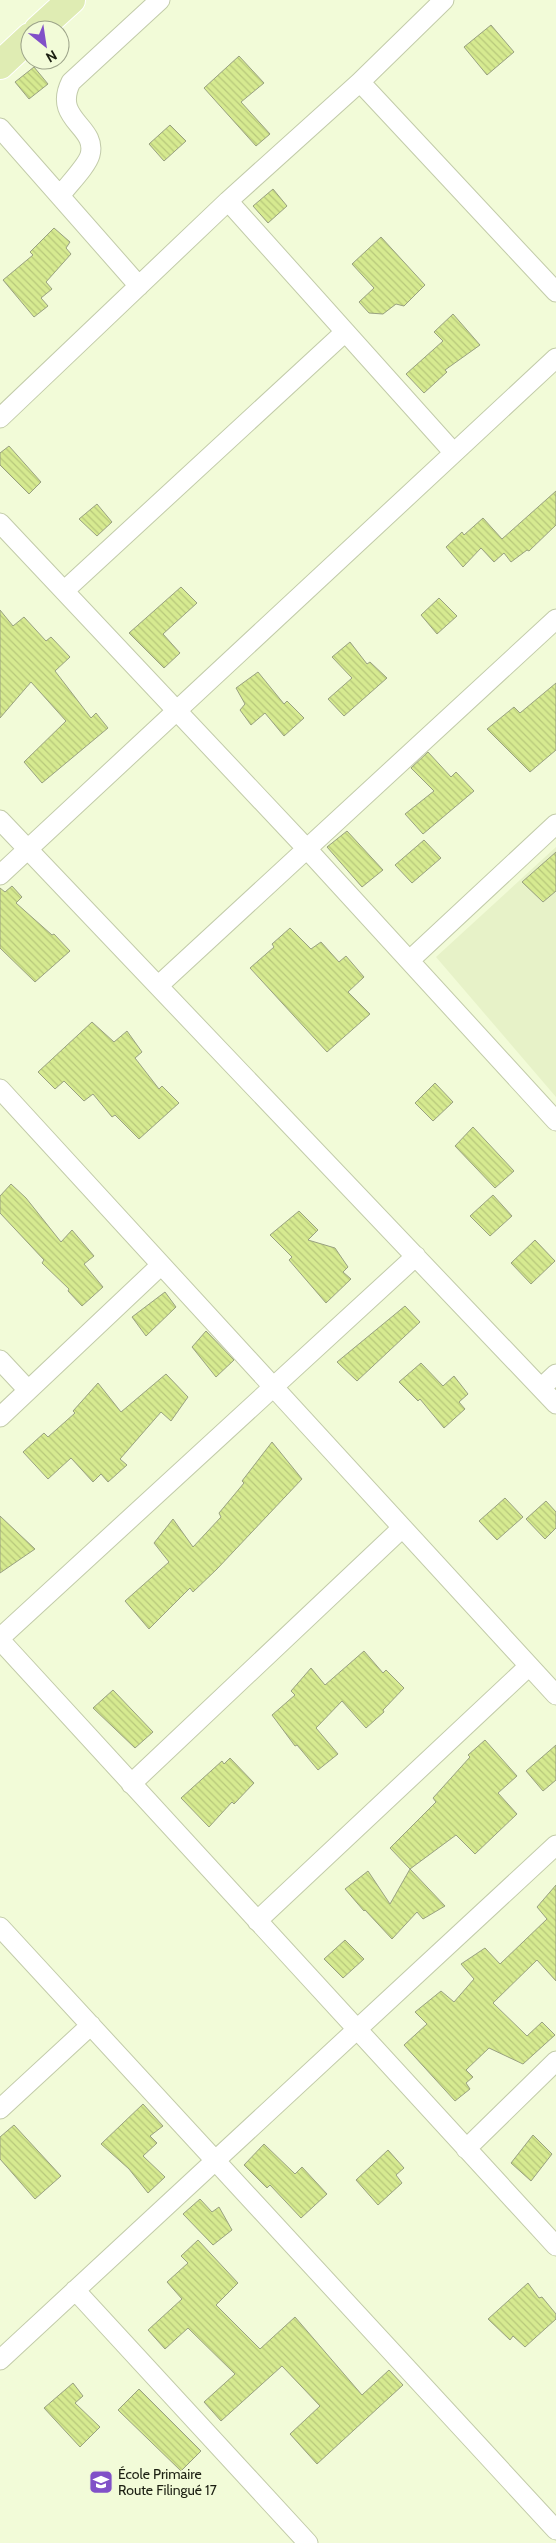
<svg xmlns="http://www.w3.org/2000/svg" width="556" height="2543" viewBox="0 0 556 2543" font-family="Cabin,sans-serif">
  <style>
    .built { fill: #e7f2c8 }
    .building { fill: url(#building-back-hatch); stroke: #99a181 }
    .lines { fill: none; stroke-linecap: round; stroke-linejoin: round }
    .street-casing { stroke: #c2cba9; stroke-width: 21 }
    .primary-casing { stroke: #fff; stroke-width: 30 }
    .street { stroke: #fff; stroke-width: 19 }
    .primary { stroke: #dfecb3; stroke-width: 28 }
    .labels { text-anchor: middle; stroke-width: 4; stroke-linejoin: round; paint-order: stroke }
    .poi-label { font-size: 14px; fill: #1c1f12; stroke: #f2fbd8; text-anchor: start }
  </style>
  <defs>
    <pattern id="building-back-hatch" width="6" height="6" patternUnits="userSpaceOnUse" patternTransform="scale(1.25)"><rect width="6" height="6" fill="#d6ea90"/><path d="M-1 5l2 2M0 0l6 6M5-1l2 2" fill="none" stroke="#b7c87b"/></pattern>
  </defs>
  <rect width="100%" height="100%" fill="#f2fbd8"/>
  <path class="built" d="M556,847V1097L436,957Z"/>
  <path class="building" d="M491,25L514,52L487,75L464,47Z
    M239,56L264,83L241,102L270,134L256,146L204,88Z
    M34,67L48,84L29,99L15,82Z
    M170,125L186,141L164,161L149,144Z
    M273,189L287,206L268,223L253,206Z
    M54,228L70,242L66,248L71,254L46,282L52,289L41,298L48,306L34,317L3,280L33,255L30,252Z
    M381,237L425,285L404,306L396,304L383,314L369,313L359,302L374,288L352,264Z
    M453,314L480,345L445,370L447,372L424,393L406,374L443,341L434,332Z
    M9,446L41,482L29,494L0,465V453Z
    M556,491V525L529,551L527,550L511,562L504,553L494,562L481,548L463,567L446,547L462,532L464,535L483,518L502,539Z
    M97,504L112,522L97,536L79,519Z
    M181,587L197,603L163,634L180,653L164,668L129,633Z
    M439,598L457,616L437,634L421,615Z
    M0,610L13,626L24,617L46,641L51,637L70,657L55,671L91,718L96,713L108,728L42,783L24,762L66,721L31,682L0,718Z
    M350,642L367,664L370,662L387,678L344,716L328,699L352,678L332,657Z
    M258,672L284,704L287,701L304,718L284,736L265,713L251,725L240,710L245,704L236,688Z
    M556,683V750L530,772L487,729L514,707L520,713Z
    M428,752L451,777L456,772L474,791L423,834L405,814L434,791L411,768Z
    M347,831L383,870L362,887L327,847Z
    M424,840L441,858L412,883L395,865Z
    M556,852V891L543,902L522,882Z
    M12,886L22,897L16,903L52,935L54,934L70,951L35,982L0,948V888L5,892Z
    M290,928L311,949L321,942L339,962L346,956L364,977L348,992L370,1014L327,1052L250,968L274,947L272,944Z
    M92,1022L114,1042L127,1031L142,1052L135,1058L159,1089L162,1086L179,1103L139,1139L115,1115L112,1117L93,1094L84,1101L64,1081L55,1089L38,1072Z
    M435,1083L453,1102L433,1121L415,1103Z
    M473,1127L514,1171L495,1188L455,1146Z
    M11,1184L26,1198L61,1242L72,1230L94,1256L84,1264L103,1287L82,1306L68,1291L69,1289L42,1263L44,1260L0,1213V1196Z
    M493,1195L512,1216L490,1236L470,1216Z
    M299,1211L318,1230L308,1240L335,1248L348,1267L343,1272L351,1279L326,1303L289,1260L292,1257L270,1235Z
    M535,1240L555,1261L531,1284L511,1263Z
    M165,1292L176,1307L146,1336L132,1317Z
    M405,1306L420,1322L357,1381L337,1362Z
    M206,1331L234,1360L216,1377L192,1347Z
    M421,1363L443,1386L454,1376L468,1394L459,1402L465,1409L444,1428L420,1399L418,1401L399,1382Z
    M166,1374L188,1397L171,1421L161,1412L120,1459L127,1465L108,1482L101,1474L93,1482L71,1458L48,1479L23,1452L44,1433L48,1437L75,1413L73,1411L98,1383L121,1412Z
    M272,1442L302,1479L217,1569L193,1592L190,1588L149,1629L125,1601L169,1562L154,1543L173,1519L193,1547L221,1517L219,1513L244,1483L242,1481Z
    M505,1498L523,1517L497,1540L479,1521Z
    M546,1501L556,1512V1528L545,1539L526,1519Z
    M0,1516L35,1549L0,1573Z
    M364,1651L383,1673L386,1670L404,1688L383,1710L384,1712L366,1728L342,1701L316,1728L338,1754L318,1770L297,1745L295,1746L272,1715L295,1695L291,1691L311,1668L325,1685Z
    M113,1690L153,1732L135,1748L93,1708Z
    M485,1740L517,1776L498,1793L517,1814L475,1854L456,1835L410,1869L390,1848L436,1802L433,1798L470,1757L468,1755Z
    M556,1745V1780L543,1791L526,1771Z
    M230,1758L254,1783L234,1804L232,1802L209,1827L181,1798L222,1761L224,1764Z
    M410,1869L445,1906L423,1919L417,1912L392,1939L365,1910L364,1911L345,1889L368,1871L390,1904Z
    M556,1885V1981L537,1960L493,2003L527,2036L542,2022L555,2035L523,2064L489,2048L466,2070L473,2077L466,2083L470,2089L455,2101L404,2045L427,2024L415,2012L441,1991L454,2002L474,1979L461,1964L485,1948L500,1964L547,1919L537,1907Z
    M345,1940L364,1959L343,1978L324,1959Z
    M143,2104L163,2126L150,2136L157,2143L143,2156L165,2177L148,2193L129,2169L101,2144Z
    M14,2125L61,2176L35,2199L0,2159V2137Z
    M533,2135L552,2154L531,2181L511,2163Z
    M264,2144L295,2174L302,2167L327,2194L301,2218L270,2185L267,2188L244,2165Z
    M388,2150L404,2168L396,2175L402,2183L378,2205L356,2180Z
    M200,2199L212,2212L219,2207L232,2230L213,2245L183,2214Z
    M198,2240L238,2283L216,2305L260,2349L295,2317L362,2395L389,2370L403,2385L317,2464L290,2434L320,2406L282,2366L221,2421L204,2402L235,2374L188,2328L165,2349L148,2330L182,2299L167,2282L188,2263L181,2256Z
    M528,2283L539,2298L542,2297L556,2314V2319L525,2347L513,2336L510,2340L488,2319Z
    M73,2383L83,2396L75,2403L100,2427L80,2447L44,2408Z
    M139,2389L201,2451L181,2471L118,2410Z"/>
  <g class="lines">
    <g class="street-casing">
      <path id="street" d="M360,82L556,292
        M0,128L139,286
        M60,196C67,186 87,166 90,155C98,126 52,120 71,82L160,0
        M228,201L454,453
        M0,418L228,201L360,82L444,0
        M0,523L307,849L556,1121
        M64,591L345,332
        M0,820L556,1404
        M0,875L556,358
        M410,960L556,824
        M158,986L556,619
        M0,1089L556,1695
        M0,1360L28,1390
        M541,1388L556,1374
        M0,1417L161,1265
        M0,1638L416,1256
        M0,1640L556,2246
        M131,1784L402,1528
        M257,1921L529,1666
        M0,1927L556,2530
        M0,2109L91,2025
        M466,2149L556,2061
        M75,2290L308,2543
        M0,2360L556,1845"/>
    </g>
    <g class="primary-casing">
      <path id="primary" d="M38,30L71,0
        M0,65L30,37"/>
    </g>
    <use href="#street" class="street"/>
    <use href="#primary" class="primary"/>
  </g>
  <defs>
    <g id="school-square" transform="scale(1.25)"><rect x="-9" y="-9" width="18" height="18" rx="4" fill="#8150c8" stroke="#f2fbd8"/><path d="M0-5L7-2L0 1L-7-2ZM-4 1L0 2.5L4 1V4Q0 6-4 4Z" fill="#fff"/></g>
  </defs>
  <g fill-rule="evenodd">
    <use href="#school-square" x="101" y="2482"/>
  </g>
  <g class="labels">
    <g class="poi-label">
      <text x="118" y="2479">École Primaire<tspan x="118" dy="16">Route Filingué 17</tspan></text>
    </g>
  </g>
  <g transform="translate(45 45) rotate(150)"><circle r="24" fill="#f2fbd8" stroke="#9ca389"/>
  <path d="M0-4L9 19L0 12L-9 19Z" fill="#8150c8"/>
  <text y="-8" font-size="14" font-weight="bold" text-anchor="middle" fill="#1c1f12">N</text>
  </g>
</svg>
